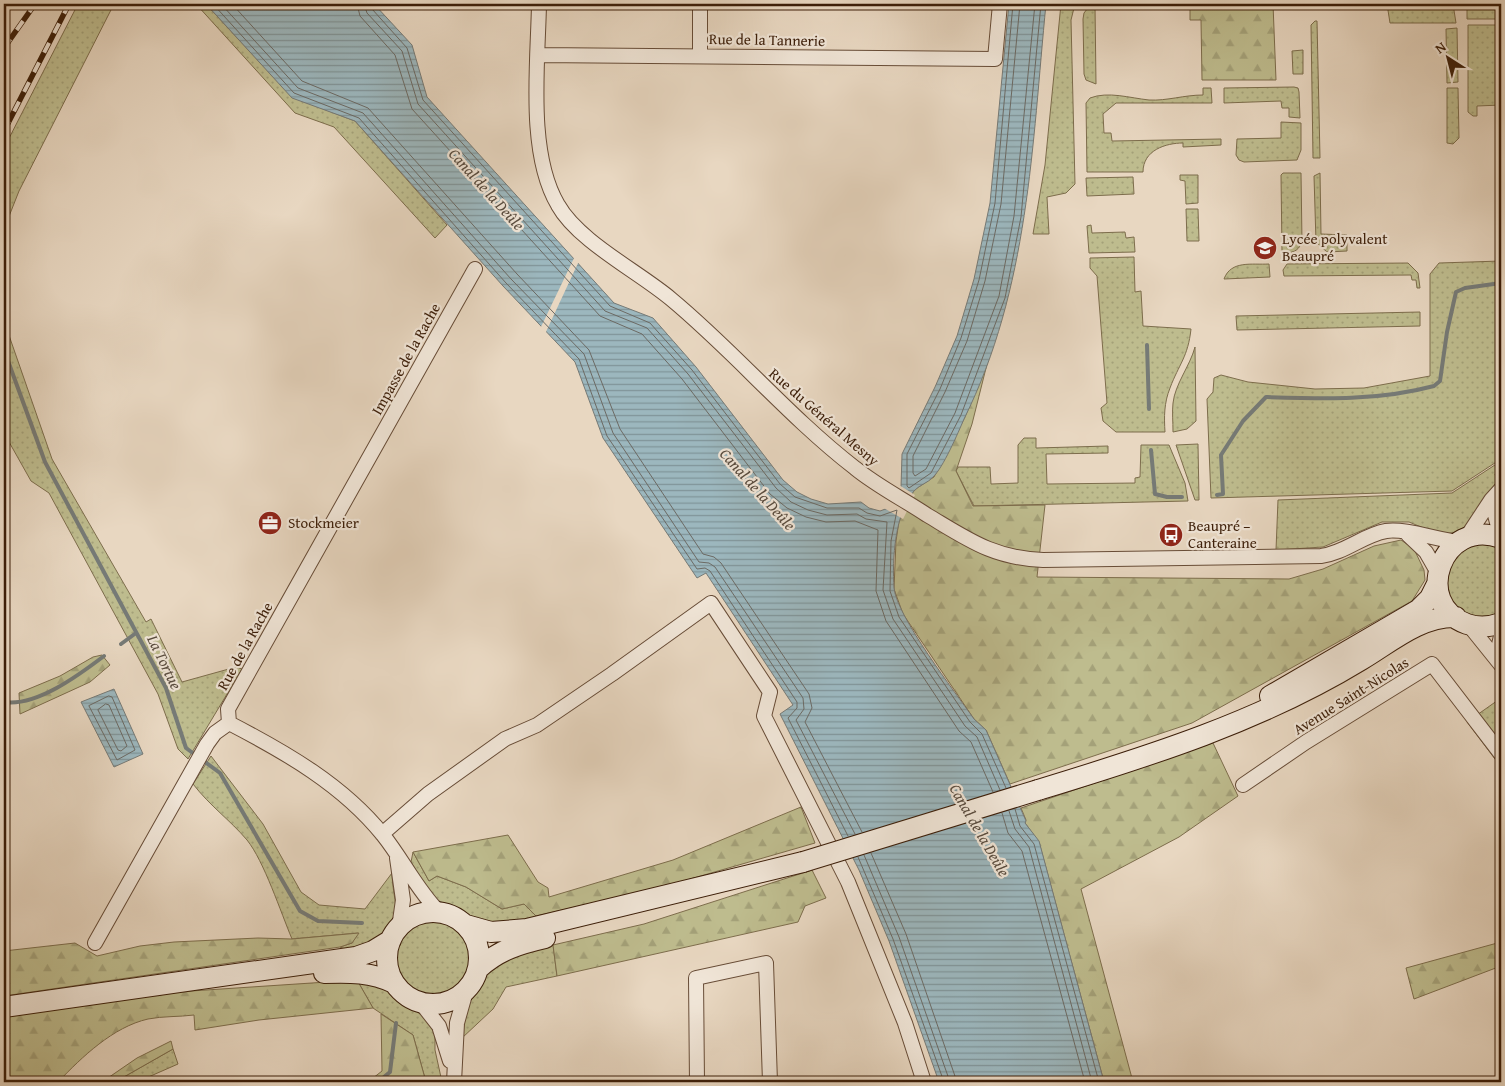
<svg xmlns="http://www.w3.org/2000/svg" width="1505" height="1086" viewBox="0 0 1505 1086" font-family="'Gentium Book Plus',serif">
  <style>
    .grass { fill: url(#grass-dots); stroke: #7d6d4c }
    .forest { fill: url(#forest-firs); stroke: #7d6d4c }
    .water { fill: url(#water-rules); stroke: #767a76 }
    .pier { fill: #e8d7c1 }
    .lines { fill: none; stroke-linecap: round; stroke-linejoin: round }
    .shore { stroke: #6c6a64; stroke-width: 1 }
    .stream { stroke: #767a76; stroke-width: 4 }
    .street-casing { stroke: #674c37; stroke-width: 16 }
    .secondary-casing { stroke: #3c1e09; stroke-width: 22 }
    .street { stroke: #f0e5d7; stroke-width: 14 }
    .secondary { stroke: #f0e5d7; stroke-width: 20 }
    .rail-casing { stroke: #3c1e09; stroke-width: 5.5 }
    .rail { stroke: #f0e5d7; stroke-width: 4; stroke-dasharray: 11; stroke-linecap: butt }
    .secondary-bridge-casing { stroke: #3c1e09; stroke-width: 22; stroke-linecap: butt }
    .secondary-bridge { stroke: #f0e5d7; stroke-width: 20 }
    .labels { text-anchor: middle; stroke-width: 4.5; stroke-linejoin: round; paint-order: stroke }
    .street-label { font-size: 15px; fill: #3c1e09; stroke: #f0e5d7 }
    .poi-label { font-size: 15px; fill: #3c1e09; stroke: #f0e5d7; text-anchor: start }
    .water-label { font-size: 16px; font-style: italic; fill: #594c3f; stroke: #f0e5d7 }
  </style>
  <defs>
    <pattern id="grass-dots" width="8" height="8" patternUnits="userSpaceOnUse" patternTransform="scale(1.25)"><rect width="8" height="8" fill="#bebc8e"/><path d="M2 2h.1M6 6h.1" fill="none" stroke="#a4a179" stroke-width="1.8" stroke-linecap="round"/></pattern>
    <pattern id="forest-firs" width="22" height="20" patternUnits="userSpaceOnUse" patternTransform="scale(1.25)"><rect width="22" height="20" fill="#bebc8e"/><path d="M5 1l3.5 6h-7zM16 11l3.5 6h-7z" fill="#a4a179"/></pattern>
    <pattern id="water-rules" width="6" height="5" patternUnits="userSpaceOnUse" patternTransform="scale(1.25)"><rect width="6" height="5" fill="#9cb7be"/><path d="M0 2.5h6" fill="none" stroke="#809499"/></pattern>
  </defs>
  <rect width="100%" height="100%" fill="#e8d7c1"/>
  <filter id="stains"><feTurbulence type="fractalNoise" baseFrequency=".004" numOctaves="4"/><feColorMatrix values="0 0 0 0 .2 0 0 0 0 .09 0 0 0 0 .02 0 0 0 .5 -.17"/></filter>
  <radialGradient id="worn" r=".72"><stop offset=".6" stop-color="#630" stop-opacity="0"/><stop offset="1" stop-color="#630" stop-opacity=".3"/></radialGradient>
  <path class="grass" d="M78,4H114L19,191L4,229V148Z
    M196,4H206L292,97L355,121L447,225L435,238L334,127L295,113Z
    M1061,4H1075L1071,20L1075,184L1066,193L1047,197L1049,234H1033L1045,165Z
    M1091,4H1179L1095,6L1096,84L1086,80L1084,74L1083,19L1084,13Z
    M1387,4H1453L1456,23H1390Z
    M1467,4H1501V19H1467Z
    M1315,21H1317L1320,158H1313L1311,25Z
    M1468,25H1501V105L1477,106V116H1473L1468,112Z
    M1457,28L1458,82L1447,83L1446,29Z
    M1303,50V74H1293L1292,51Z
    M1294,87L1298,88L1299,92L1300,118L1289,117V108H1282L1281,101L1224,103V88Z
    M1203,88H1211L1212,103H1116L1103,114L1104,133H1111L1112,141L1221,139V145L1183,147V143C1166,143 1143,150 1143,172H1087L1086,103L1090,98C1108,91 1130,98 1149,100C1167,101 1184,95 1203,95Z
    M1447,88H1458L1459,138L1453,144L1447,143Z
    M1281,122L1301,123V150L1297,160L1244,162L1239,160L1236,155L1237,139L1281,138Z
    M1283,173H1301L1302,242C1298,252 1292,253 1282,253L1281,175Z
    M1320,173L1321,234L1347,235V251L1327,252L1316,242L1314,176Z
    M1180,175H1198V203L1186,204L1185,181L1180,180Z
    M1133,177L1134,194L1087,196L1086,178Z
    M1186,209H1198L1199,241H1187Z
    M1091,225L1092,233L1125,232L1126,238L1134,237L1135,252L1089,253L1087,226Z
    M1134,257L1135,292L1141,291L1143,326L1191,329C1188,357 1179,364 1170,388C1164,403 1164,417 1165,432H1116L1103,421L1101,408L1107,403L1097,276L1090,268V258Z
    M1501,261V459L1452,491L1211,498L1207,399L1213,392L1214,378L1221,375L1248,382L1315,389L1364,388L1430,376V274L1439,263Z
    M1408,263L1418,273L1420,288H1417L1416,280H1412L1411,275L1284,276L1283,270L1287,264Z
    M1269,264L1270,277L1224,279C1231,260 1252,265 1269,264Z
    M1420,312V326L1237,330L1236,316Z
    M4,321L52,459L146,622L151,619L182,682L236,667L242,669L188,759L178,749L158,694L49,493L31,481L4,433Z
    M1195,347L1196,421L1187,429L1173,432C1173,422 1172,412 1173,403C1175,384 1190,366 1195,347Z
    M1024,438H1036V448L1108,446V453L1046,454L1047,484L1135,483V478L1140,477L1141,445H1169L1185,483L1188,501L974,506L956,471L958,467H990L991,484L1018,483V445Z
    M1198,444L1199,500H1195L1176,445Z
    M1501,461V470L1495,474L1501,494L1476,514L1467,526L1453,533L1438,534L1409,522H1382L1323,547L1276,550L1278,500L1452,493Z
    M1477,544L1494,545L1501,548V614C1495,616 1488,619 1482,619C1458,619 1439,591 1448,568C1453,555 1465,549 1477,544Z
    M1501,698V767L1467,722Z
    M211,756L263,824L301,892L319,905L365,909L392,873C392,885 395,897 396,908C396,934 369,943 350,951L340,947L352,943L358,933L292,939C281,913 264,861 247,840C230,820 210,806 193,784Z
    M413,852L429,881L437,876L466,887L502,909L524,904L536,916L532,920L513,924L471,920L455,908L432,898L411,862Z
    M396 958a38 38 0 1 1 76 0a38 38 0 1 1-76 0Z
    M553,945L557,976L506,987L493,1009L462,1038L467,1002L495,962L514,954Z
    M357,980L391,991L430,1022L435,1034V1050L442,1082H426L413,1035L373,1008Z
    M173,1049L178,1064L137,1082H115Z"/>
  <path class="forest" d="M1192,4H1273L1276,80H1202L1201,20H1190V5Z
    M988,360L972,424L956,471L973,506L1045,505L1037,577L1289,579L1323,569L1374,546L1401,540L1414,549L1424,570L1425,580L1412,601L1192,723L1010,784L986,730L974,719L903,614L894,589L896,541L899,521L914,490L934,477L965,417Z
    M102,655L110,665L90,682L20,714L19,693L60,676L93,657Z
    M1213,743L1238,796L1179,837L1081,889L1133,1082H1104L1039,842L1025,823L1026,820L1021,808Z
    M801,807L815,843L666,886L536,916L524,904L502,909L466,887L437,876L429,881L413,852L508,835L538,882L548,888L549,897L673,860Z
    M812,870L826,898L805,906L798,922L557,976L553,945L644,924Z
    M359,933L352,943L340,947L4,996V951L75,943L97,956L140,946L174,942L258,938L292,939Z
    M1501,942V966L1414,999L1406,968Z
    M357,980L373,1008L259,1020L195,1030L194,1015C179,1017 163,1016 148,1019C113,1027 82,1057 58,1082H4V1016L176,992Z
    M381,1014L413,1035L426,1082H368L382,1071Z
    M171,1041L173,1049L115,1082H102L137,1058Z"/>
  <path class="water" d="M206,4H374L412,45L427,97L614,303L653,318L696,367L783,480L797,492L811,499L828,504L861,502L869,508L880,511L888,508L901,488L902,454L935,387L957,336L974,279L990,203L1009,4H1046C1032,146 1029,288 964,419C958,433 943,468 933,477C928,483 919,485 914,491C895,513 892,559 894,588C897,617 955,692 974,719L986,730L1026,821L1025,823L1039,841L1104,1082H939L889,941L859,870L780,714L793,705L706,573L697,578L603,438L575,362L503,286L355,121L292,98Z
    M114,689L143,754L114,767L81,702Z"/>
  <path class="pier" d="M575,256L579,261L545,334L540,329Z
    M899,485L915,495L903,519L882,507L895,499Z"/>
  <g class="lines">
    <path class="shore" d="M213,4L294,93L359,118L506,283L579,359L607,436L697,569L705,568L710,571L797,702V708L788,718L848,836
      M221,4L298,88L363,113L511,279L584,354L613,433L699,562L709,563L715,567L803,698L804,709L796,720L855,834
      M232,4L302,81L368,108L517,274L589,350L620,429L703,554L714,557L721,563L809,694L812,708L805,722L862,832
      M357,4L360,16L395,55L412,109L600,316L642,334L682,379L770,494L787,508L806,517L826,522L855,521L878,530L876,591L886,621L959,731L971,742L993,792
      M364,4L367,13L402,51L418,104L605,311L647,328L688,374L776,488L791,502L808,510L827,515L857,514L866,519L887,522L883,590L893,619L965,726L977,737L1000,790
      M371,4L372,9L407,48L423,100L610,306L650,323L692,370L780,484L795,497L827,508H859L867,513L880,516L897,510L891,541L890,591L899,617L970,722L982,734L1006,788
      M1013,4L995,203L979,280L961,338L940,389L907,454V486L909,488L931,473L961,415L1005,298L1021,217L1041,4
      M1020,4L1001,204L985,281L967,341L945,392L913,456V473L915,476L926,469L955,413L999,296L1014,216L1035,4
      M109,696L112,697L135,750L117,760L89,706Z
      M106,704L109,705L127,746L121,751L118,750L98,710Z
      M1015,809L1020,826L1034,844L1099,1082
      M1009,811L1015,829L1029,847L1092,1082
      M1002,813L1008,833L1022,851L1085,1082
      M871,853L906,934L957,1082
      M864,855L899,937L950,1082
      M858,857L893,939L944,1082"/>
    <path class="stream" d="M1147,345L1149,409
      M4,350L45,462L166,688L186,748L220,773L300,911L318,921L362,923
      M1151,450L1155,494L1167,497H1182
      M1217,495L1223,494L1221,455L1243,421L1266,397C1324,399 1378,401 1434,386L1440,381L1447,332L1456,292L1465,288L1501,283
      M121,644L136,633
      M4,702C36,707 79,675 104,656
      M378,1082L390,1072L396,1023"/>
    <g class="street-casing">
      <path id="street" d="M539,4C538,63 527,153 558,205C578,241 639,272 671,299C735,352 789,417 855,468C877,486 903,499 927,515C969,540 993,558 1043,560L1321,556C1345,553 1363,535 1386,531C1406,528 1437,540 1459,542
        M538,55L995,59L1000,4
        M700,55V4
        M1499,496L1494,511L1501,538
        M1408,535L1426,552L1438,573
        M1466,538L1491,500L1501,489
        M1468,624L1501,665
        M1501,636L1498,649L1501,662
        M229,723C285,752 343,785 383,835C403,860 417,890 439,912
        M1243,785L1306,742L1432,664L1501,754
        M382,834L428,794L505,739L537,725L612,674L711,603L770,692L764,716L848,882L905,1023L924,1082
        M397,858L403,900L399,928
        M95,943L207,744L215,733L229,723L228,709L475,269
        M421,1003L439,1026L450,1061
        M454,1082L457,1023L466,991
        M697,1082L696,978L766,963L770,1082"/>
    </g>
    <g class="secondary-casing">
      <path id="secondary" d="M1501,538C1442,516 1411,604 1467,624C1479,628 1490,627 1501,623
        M1270,696L1418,610L1430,598L1437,584
        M1038,790C1150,756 1261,721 1361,660C1390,643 1420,616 1456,617
        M387 958a46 46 0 1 1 92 0a46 46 0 1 1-92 0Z
        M466,925L491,932L527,929L803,862
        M479,968C499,950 519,944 545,938
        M324,973C349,972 372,972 394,983
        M4,1007L356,957L373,951L391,940"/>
    </g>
    <use href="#street" class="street"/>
    <use href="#secondary" class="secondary"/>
    <g class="rail-casing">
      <path id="rail" d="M4,48L35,4
        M4,131L69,4"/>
    </g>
    <use href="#rail" class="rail"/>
    <g class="secondary-bridge-casing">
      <path id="secondary-bridge" d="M803,862L1038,790"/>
    </g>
    <use href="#secondary-bridge" class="secondary-bridge"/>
  </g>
  <defs>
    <g id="school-disc" transform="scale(1.25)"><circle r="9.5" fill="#8f2418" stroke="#f0e5d7"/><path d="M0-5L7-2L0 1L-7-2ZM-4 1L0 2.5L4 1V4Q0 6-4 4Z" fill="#fff"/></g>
    <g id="office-disc" transform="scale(1.25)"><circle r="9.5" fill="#8f2418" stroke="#f0e5d7"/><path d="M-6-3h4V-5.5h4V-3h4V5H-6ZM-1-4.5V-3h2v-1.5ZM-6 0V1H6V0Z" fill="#fff"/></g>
    <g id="bus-disc" transform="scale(1.25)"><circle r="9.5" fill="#8f2418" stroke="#f0e5d7"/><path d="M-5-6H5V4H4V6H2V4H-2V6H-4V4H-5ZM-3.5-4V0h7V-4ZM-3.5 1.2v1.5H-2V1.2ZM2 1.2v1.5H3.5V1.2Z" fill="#fff"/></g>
  </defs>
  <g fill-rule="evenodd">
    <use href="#school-disc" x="1265" y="248"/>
    <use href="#office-disc" x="270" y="523"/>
    <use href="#bus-disc" x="1171" y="535"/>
  </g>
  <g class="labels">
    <g class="street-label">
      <text transform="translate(767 40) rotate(1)" y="5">Rue de la Tannerie</text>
      <text transform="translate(406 359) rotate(-61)" y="5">Impasse de la Rache</text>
      <text transform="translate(824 417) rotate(41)" y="5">Rue du Général Mesny</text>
      <text transform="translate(245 646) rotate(-61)" y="5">Rue de la Rache</text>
      <text transform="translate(1351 696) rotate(-32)" y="5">Avenue Saint-Nicolas</text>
    </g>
    <g class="poi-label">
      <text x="1282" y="244">Lycée polyvalent<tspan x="1282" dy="17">Beaupré</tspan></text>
      <text x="288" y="528">Stockmeier</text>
      <text x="1188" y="531">Beaupré –<tspan x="1188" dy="17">Canteraine</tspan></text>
    </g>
    <g class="water-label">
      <text transform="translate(487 189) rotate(48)" y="6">Canal de la Deûle</text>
      <text transform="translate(758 489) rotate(48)" y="6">Canal de la Deûle</text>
      <text transform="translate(165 662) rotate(64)" y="6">La Tortue</text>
      <text transform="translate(980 830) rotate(60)" y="6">Canal de la Deûle</text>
    </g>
  </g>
  <rect width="1505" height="1086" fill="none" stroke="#e8d7c1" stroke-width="20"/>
  <rect x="5" y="5" width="1495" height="1076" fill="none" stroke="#3c1e09" stroke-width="2.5"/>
  <rect x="10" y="10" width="1485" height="1066" fill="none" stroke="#3c1e09"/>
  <g transform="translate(1448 58) rotate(324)" stroke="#f0e5d7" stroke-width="4" paint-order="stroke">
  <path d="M0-4L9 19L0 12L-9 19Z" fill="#3c1e09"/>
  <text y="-8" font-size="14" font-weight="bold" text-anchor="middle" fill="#3c1e09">N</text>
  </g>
  <rect width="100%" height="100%" filter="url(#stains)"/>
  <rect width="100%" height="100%" fill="url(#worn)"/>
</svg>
